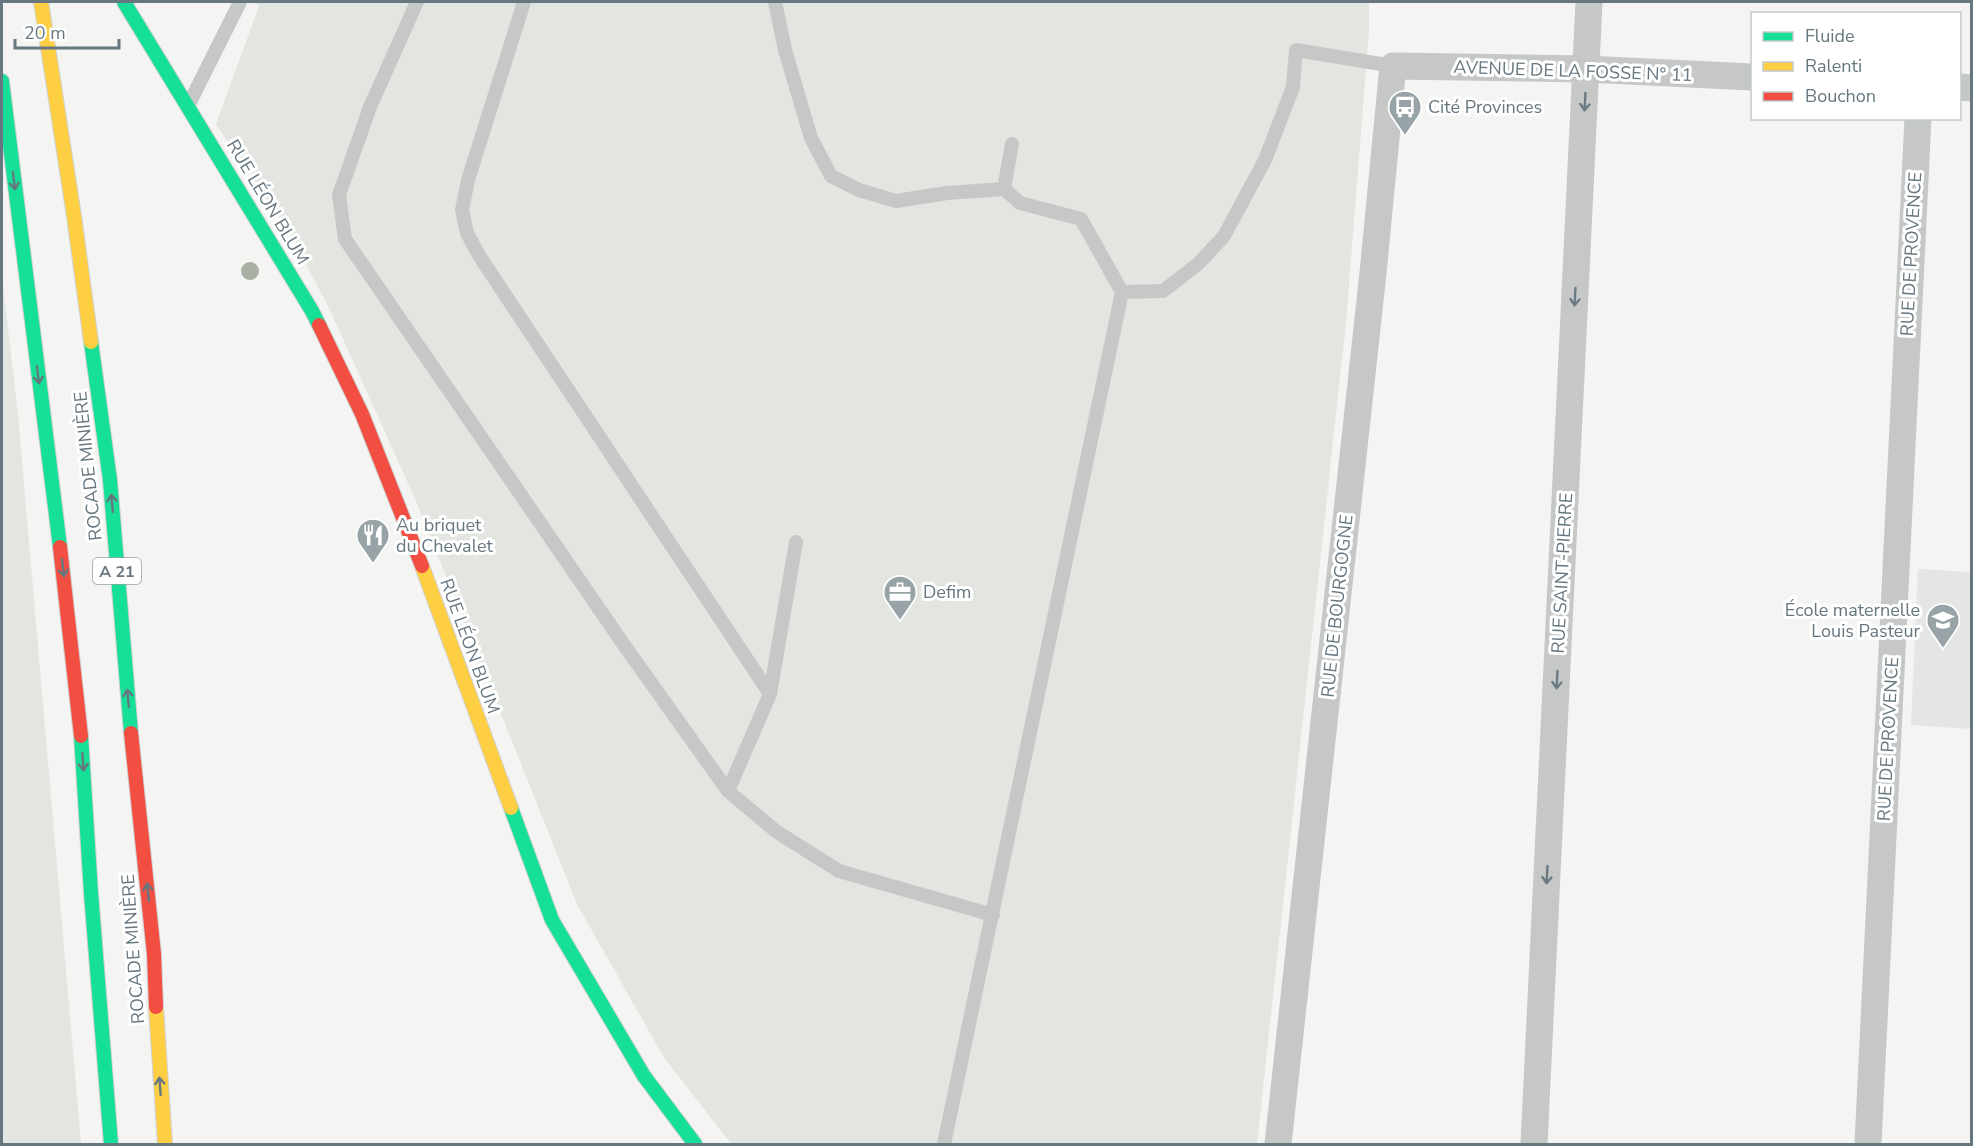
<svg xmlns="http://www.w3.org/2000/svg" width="1973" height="1146" viewBox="0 0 1973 1146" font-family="'Nunito Sans',sans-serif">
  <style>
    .built { fill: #e4e5e5 }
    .green { fill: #e3e5e0 }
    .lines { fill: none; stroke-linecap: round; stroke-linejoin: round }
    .fast-casing { stroke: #cfd0d0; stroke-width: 16 }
    .slow-casing { stroke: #cfd0d0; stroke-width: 16 }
    .jam-casing { stroke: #cfd0d0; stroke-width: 16 }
    .lane { stroke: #c6c8c8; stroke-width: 14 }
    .street { stroke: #c6c8c8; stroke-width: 27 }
    .fast { stroke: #16e098; stroke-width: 14 }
    .slow { stroke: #ffcf43; stroke-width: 14 }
    .jam { stroke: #f24e42; stroke-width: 14 }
    .tree { fill: #a8b0a4 }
    .oneway { stroke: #6b7b84 }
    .oneway2 { stroke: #667780 }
    .labels { text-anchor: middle; stroke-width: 6; stroke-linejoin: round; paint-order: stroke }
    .shield { fill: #fff; stroke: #94a0a6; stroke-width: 1.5 }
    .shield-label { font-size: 16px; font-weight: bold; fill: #667780 }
    .street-label { font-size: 18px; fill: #667780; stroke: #fff }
    .poi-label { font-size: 18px; fill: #667780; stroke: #fff; text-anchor: start }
  </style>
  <rect width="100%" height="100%" fill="#f4f4f2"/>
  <path class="built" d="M1918,569L1971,572V729L1911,725Z"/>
  <path class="green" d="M254,2H1369V31L1346,322L1257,1144H731L663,1056L577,904L416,501L330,310L293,239L216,124L259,6Z
    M2,277L18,415L81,1144H2Z"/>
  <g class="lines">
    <g class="fast-casing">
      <path id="fast" d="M124,2L312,311L319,325
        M2,81L60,547
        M91,342L110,480L131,733
        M81,736L91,893L111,1144
        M511,808L552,920L644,1076L695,1144"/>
    </g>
    <g class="slow-casing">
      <path id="slow" d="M41,2L74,216L91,342
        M422,566L511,808
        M156,1007L165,1144"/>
    </g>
    <g class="jam-casing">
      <path id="jam" d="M319,325L362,414L422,566
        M60,547L81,736
        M131,733L154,954L156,1007"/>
    </g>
    <path class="lane" d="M417,2L370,107L339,195L345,239L624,645L728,791L777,832L839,871L993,915
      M524,2L468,180L462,210L467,233L480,257L770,694
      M775,2L785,50L811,138L831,176L859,190L896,201L947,193L1004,189
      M189,104L240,2
      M1012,144L1004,189L1020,203L1081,219L1122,292
      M728,791L770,694L796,542
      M944,1144L1122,292L1163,291L1198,264L1224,236L1265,160L1293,87L1296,50L1393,66"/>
    <path class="street" d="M1960,87L1972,88
      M1278,1144L1373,273L1393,66L1586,69L1752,77
      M1534,1144L1589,2
      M1868,1144L1918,118"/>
    <use href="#fast" class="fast"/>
    <use href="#slow" class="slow"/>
    <use href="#jam" class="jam"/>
  </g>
  <circle class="tree" cx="250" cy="271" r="9"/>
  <defs><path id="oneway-shaft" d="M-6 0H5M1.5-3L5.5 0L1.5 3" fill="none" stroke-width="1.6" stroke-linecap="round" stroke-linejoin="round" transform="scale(1.5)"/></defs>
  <g class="oneway">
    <use href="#oneway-shaft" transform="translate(1585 102) rotate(93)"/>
    <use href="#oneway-shaft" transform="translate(1575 297) rotate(93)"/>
    <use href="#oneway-shaft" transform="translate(1557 680) rotate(93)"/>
    <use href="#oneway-shaft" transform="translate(1547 875) rotate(93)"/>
  </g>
  <g class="oneway2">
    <use href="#oneway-shaft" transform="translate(14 181) rotate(83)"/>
    <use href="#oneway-shaft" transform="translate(38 375) rotate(83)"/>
    <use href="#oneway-shaft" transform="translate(112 503) rotate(-95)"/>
    <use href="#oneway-shaft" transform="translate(63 568) rotate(83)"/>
    <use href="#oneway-shaft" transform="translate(128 698) rotate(-95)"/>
    <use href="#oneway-shaft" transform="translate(83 762) rotate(86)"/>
    <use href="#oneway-shaft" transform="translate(148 892) rotate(-96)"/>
    <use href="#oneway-shaft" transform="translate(160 1086) rotate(-94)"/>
  </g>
  <defs>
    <g id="bus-pin" transform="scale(1.725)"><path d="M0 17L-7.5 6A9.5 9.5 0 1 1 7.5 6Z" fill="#98a3a8" stroke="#fff"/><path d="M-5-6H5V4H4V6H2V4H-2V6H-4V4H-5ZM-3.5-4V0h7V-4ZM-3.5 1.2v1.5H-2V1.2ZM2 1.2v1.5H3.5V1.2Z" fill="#fff"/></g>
    <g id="restaurant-pin" transform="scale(1.725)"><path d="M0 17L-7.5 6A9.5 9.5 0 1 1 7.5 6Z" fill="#98a3a8" stroke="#fff"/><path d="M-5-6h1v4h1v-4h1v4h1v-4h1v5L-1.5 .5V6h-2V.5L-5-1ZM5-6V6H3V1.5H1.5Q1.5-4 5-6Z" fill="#fff"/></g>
    <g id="office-pin" transform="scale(1.725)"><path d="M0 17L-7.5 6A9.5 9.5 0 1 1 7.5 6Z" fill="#98a3a8" stroke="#fff"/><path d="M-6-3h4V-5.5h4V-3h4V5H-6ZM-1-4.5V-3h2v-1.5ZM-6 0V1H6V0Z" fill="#fff"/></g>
    <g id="school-pin" transform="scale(1.725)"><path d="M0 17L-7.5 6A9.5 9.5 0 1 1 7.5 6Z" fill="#98a3a8" stroke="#fff"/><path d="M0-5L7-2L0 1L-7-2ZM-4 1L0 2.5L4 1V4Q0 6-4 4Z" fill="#fff"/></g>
  </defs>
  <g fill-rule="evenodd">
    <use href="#bus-pin" x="1405" y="107"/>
    <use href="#restaurant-pin" x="373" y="535"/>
    <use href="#office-pin" x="900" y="592"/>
    <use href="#school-pin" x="1943" y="620"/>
  </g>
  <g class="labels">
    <rect class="shield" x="93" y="558" width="48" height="26" rx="4.5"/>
    <g class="shield-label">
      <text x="117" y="577">A 21</text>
    </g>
    <g class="street-label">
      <text transform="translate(1573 71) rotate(2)" y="6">AVENUE DE LA FOSSE N° 11</text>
      <text transform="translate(268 202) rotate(59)" y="6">RUE LÉON BLUM</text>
      <text transform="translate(1911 254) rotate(-87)" y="6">RUE DE PROVENCE</text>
      <text transform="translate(88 466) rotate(-96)" y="6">ROCADE MINIÈRE</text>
      <text transform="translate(1562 573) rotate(-87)" y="6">RUE SAINT-PIERRE</text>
      <text transform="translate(1337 606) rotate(-84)" y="6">RUE DE BOURGOGNE</text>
      <text transform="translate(470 646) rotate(70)" y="6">RUE LÉON BLUM</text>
      <text transform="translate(1888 739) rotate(-87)" y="6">RUE DE PROVENCE</text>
      <text transform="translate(133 949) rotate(-94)" y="6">ROCADE MINIÈRE</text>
    </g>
    <g class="poi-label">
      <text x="1428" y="113">Cité Provinces</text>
      <text x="396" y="531">Au briquet<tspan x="396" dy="21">du Chevalet</tspan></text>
      <text x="923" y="598">Defim</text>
      <text x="1920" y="616" text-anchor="end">École maternelle<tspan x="1920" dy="21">Louis Pasteur</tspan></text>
    </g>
  </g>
  <rect width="1973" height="1146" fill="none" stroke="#667780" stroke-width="6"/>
  <rect x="1751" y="12" width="210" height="108" fill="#ffffff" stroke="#c2c9cc" stroke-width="1.5"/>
  <rect x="1763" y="32" width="30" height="9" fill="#16e098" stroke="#c2c9cc" stroke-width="1.5"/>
  <text x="1805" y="42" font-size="18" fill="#667780">Fluide</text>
  <rect x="1763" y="62" width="30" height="9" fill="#ffcf43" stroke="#c2c9cc" stroke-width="1.5"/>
  <text x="1805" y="72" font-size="18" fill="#667780">Ralenti</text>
  <rect x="1763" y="92" width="30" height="9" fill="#f24e42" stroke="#c2c9cc" stroke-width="1.5"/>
  <text x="1805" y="102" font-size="18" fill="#667780">Bouchon</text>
  <path d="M15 39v9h104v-9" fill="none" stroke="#667780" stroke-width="3"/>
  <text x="24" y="39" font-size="18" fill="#667780" stroke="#ffffff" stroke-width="4.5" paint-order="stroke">20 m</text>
</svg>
